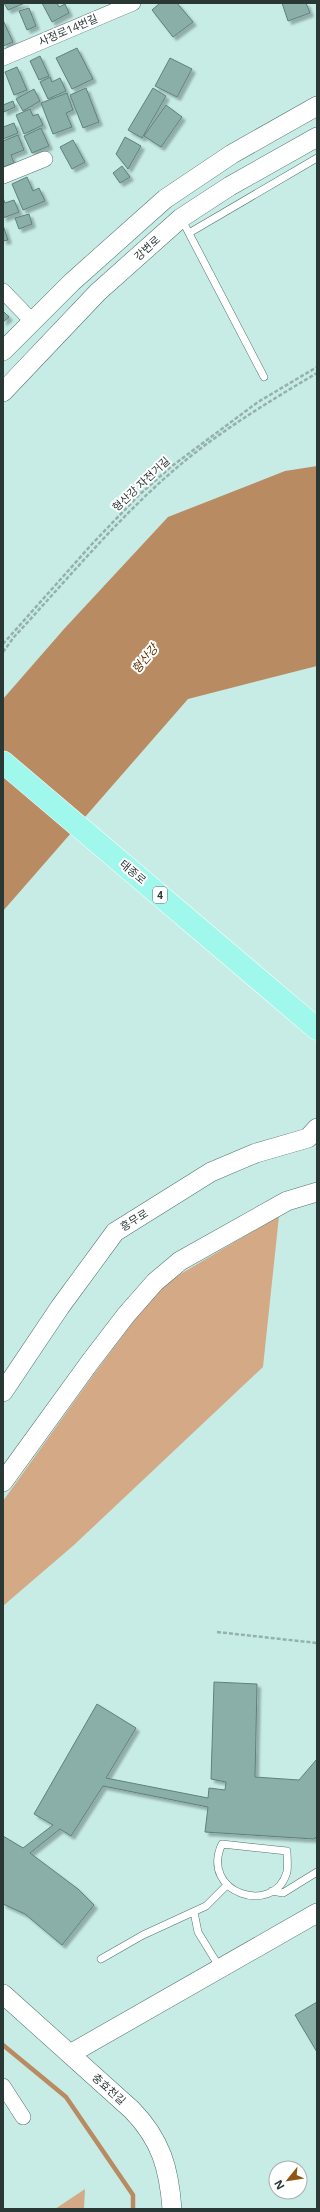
<svg xmlns="http://www.w3.org/2000/svg" width="320" height="2212" viewBox="0 0 320 2212" font-family="'Open Sans','Noto Sans KR',sans-serif">
  <style>
    .green { fill: #d3aa85 }
    .water { fill: #b88b62 }
    .lines { fill: none; stroke-linecap: round; stroke-linejoin: round }
    .stream { stroke: #b88b62; stroke-width: 4.5 }
    .building { fill: #8aaea8; stroke: #5f817c; filter: url(#shadow) }
    .service-casing { stroke: #51736d; stroke-width: 8 }
    .minor-casing { stroke: #51736d; stroke-width: 16 }
    .tertiary-casing { stroke: #51736d; stroke-width: 20 }
    .primary-casing { stroke: #fff; stroke-width: 23 }
    .path { stroke: #94b1ac; stroke-width: 2.5; stroke-dasharray: 4 2; stroke-linecap: butt }
    .service { stroke: #fff; stroke-width: 7 }
    .minor { stroke: #fff; stroke-width: 15 }
    .tertiary { stroke: #fff; stroke-width: 19 }
    .primary { stroke: #a0f7ec; stroke-width: 22 }
    .labels { text-anchor: middle; stroke-width: 4; stroke-linejoin: round; paint-order: stroke }
    .shield { fill: #fff; stroke: #697372; stroke-width: 1 }
    .shield-label { font-size: 10px; font-weight: bold; fill: #293735 }
    .street-label { font-size: 11px; fill: #293735; stroke: #fff }
    .water-label { font-size: 12px; font-style: italic; fill: #5f3300; stroke: #fff }
  </style>
  <defs>
    <filter id="shadow"><feDropShadow dx="3.5" dy="3.5" stdDeviation="1" flood-color="#0004"/></filter>
  </defs>
  <rect width="100%" height="100%" fill="#c7ece6"/>
  <path class="green" d="M279,1216L263,1367L74,1545L3,1606V1501L94,1374L160,1286Z
    M85,2189L84,2209H55Z"/>
  <path class="water" d="M317,466V666L188,699L3,911V699L64,629L168,517L285,471Z"/>
  <g class="lines">
    <path class="stream" d="M3,2045L66,2097L133,2195V2209"/>
  </g>
  <path class="building" d="M4,3H25L8,10Z
    M42,3H57L59,7L65,4L69,13L52,22Z
    M160,3H177L193,22L173,37L152,10Z
    M282,3H306L310,13L288,21Z
    M29,8L36,26L27,30L19,11Z
    M3,20L13,42L3,46Z
    M77,48L93,79L72,89L56,58Z
    M40,56L49,76L39,80L30,61Z
    M170,58L192,69L177,97L155,86Z
    M17,67L27,90L14,95L5,72Z
    M50,77L52,82L60,78L66,91L48,99L40,82Z
    M86,88L99,122L83,128L70,95Z
    M153,88L166,96L142,138L128,130Z
    M34,89L40,101L23,111L16,99Z
    M67,93L73,110L66,113L72,127L53,134L41,103Z
    M13,101L15,107L4,112L3,105Z
    M166,105L182,117L161,147L144,136Z
    M30,109L33,116L38,114L43,125L24,134L16,115Z
    M14,123L18,133L3,139V127Z
    M41,128L49,146L32,153L24,136Z
    M18,135L24,150L11,155L14,163L3,167V141Z
    M125,137L141,146L128,169L116,154Z
    M73,140L85,162L72,169L60,147Z
    M122,166L130,177L120,183L113,173Z
    M27,177L33,191L39,188L45,201L23,210L12,184Z
    M3,198L5,203L14,200L19,212L3,218Z
    M29,214L32,224L19,229L15,218Z
    M3,225L8,240L3,241Z
    M3,311L9,317L3,322Z
    M214,1682L257,1684L255,1777L299,1780L317,1759V1836L314,1839L205,1832L208,1807L103,1786L71,1836L60,1829L30,1853L78,1889L94,1905L62,1945L25,1914L3,1904V1836L23,1848L53,1825L34,1814L97,1704L136,1728L106,1778L208,1798L209,1788L225,1790L226,1782L211,1779Z
    M317,2002V2052L295,2015Z"/>
  <g class="lines">
    <g class="service-casing">
      <path id="service" d="M181,218L264,377
        M189,233L317,158
        M222,1844L287,1851C287,1857 288,1866 287,1872C274,1917 199,1893 222,1844Z
        M272,1891L283,1893L317,1872
        M194,1912L198,1932L220,1968
        M101,1959L143,1935L206,1906L227,1885"/>
    </g>
    <g class="minor-casing">
      <path id="minor" d="M3,58L133,3
        M3,176L45,159
        M3,291L32,321
        M3,2086L23,2117"/>
    </g>
    <g class="tertiary-casing">
      <path id="tertiary" d="M3,351L72,282L165,199L232,154L317,106
        M3,392L98,292L181,218L230,186L317,137
        M3,1392L60,1307L115,1232L211,1172L256,1153L308,1138L317,1128
        M3,1482L90,1362L126,1315L155,1282L180,1261L287,1201L317,1192
        M3,1994L132,2110C161,2140 169,2168 172,2209
        M70,2054L317,1913"/>
    </g>
    <g class="primary-casing">
      <path id="primary" d="M3,762L317,1029"/>
    </g>
    <path class="path" d="M3,644L92,544L139,495L172,466L258,402L317,367
      M3,652L14,637C66,581 116,520 174,470C217,433 268,402 317,373
      M217,1632L317,1643"/>
    <use href="#service" class="service"/>
    <use href="#minor" class="minor"/>
    <use href="#tertiary" class="tertiary"/>
    <use href="#primary" class="primary"/>
  </g>
  <g class="labels">
    <rect class="shield" x="153" y="887" width="14" height="16" rx="3"/>
    <g class="shield-label">
      <text x="160" y="899">4</text>
    </g>
    <g class="street-label">
      <text transform="translate(68 30) rotate(-23)" y="4">사정로14번길</text>
      <text transform="translate(147 248) rotate(-42)" y="4">강변로</text>
      <text transform="translate(141 484) rotate(-43)" y="4">형산강 자전거길</text>
      <text transform="translate(133 872) rotate(40)" y="4">태종로</text>
      <text transform="translate(134 1220) rotate(-32)" y="4">흥무로</text>
      <text transform="translate(109 2089) rotate(42)" y="4">충효천길</text>
    </g>
    <g class="water-label">
      <text transform="translate(145 659) rotate(-50)" y="4">형산강</text>
    </g>
  </g>
  <rect width="320" height="2212" fill="none" stroke="#293735" stroke-width="8"/>
  <g transform="translate(288 2180) rotate(240)"><circle r="19" fill="#ffffff" stroke="#a9afae"/>
  <path d="M0-3L7 15L0 10L-7 15Z" fill="#905513"/>
  <text y="-6" font-size="11" font-weight="bold" text-anchor="middle" fill="#293735">N</text>
  </g>
</svg>
